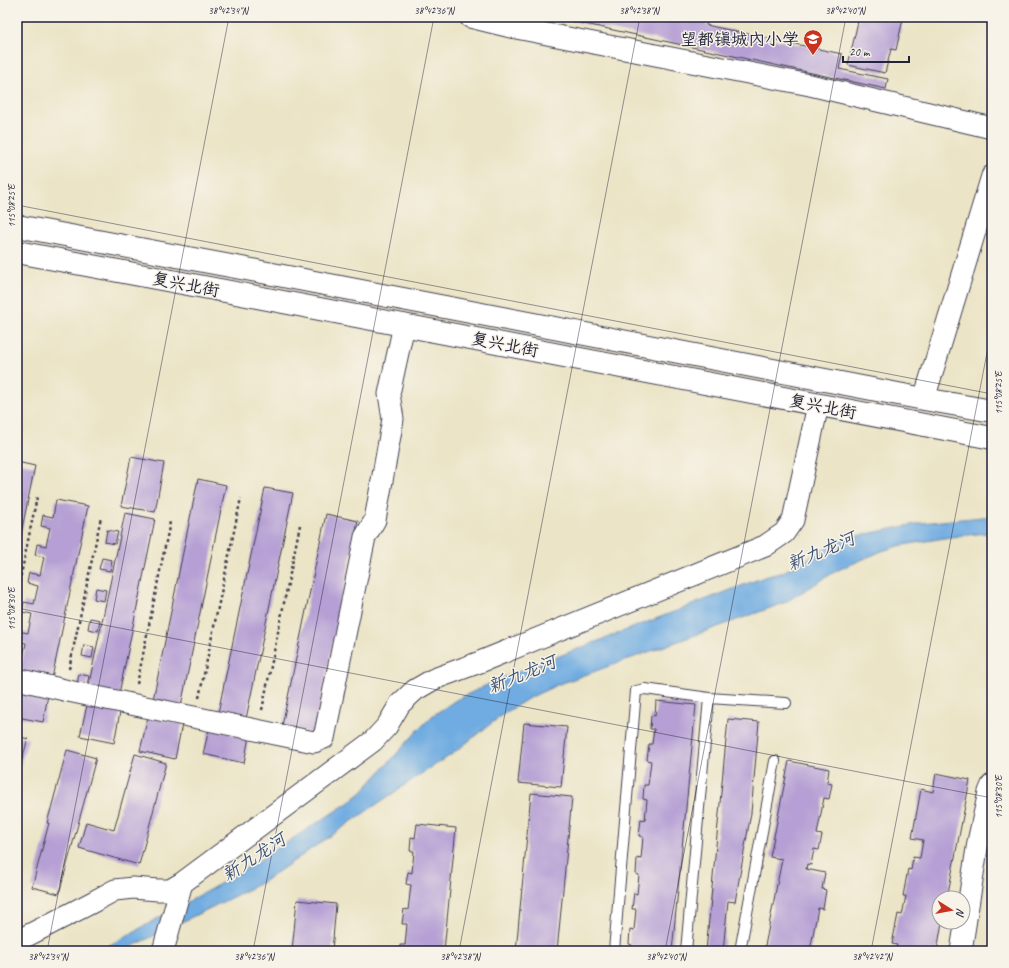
<svg xmlns="http://www.w3.org/2000/svg" width="1009" height="968" viewBox="0 0 1009 968" font-family="Caveat,'LXGW WenKai TC',sans-serif">
  <style>
    .water { fill: #6face1; stroke: #48678e }
    .building { fill: #b59fd4 }
    .lines { fill: none; stroke-linecap: round; stroke-linejoin: round }
    .lane-casing { stroke: #403f50; stroke-width: 12 }
    .street-casing { stroke: #403f50; stroke-width: 23 }
    .secondary-casing { stroke: #403f50; stroke-width: 24 }
    .path { stroke: #403f50; stroke-width: 2.5; stroke-dasharray: 3 3; stroke-linecap: butt }
    .lane { stroke: #fff; stroke-width: 10 }
    .street { stroke: #fff; stroke-width: 21 }
    .secondary { stroke: #fff; stroke-width: 22 }
    .ticks { fill: none; stroke: #22223b; stroke-width: 1; stroke-opacity: 0.45 }
    .labels { text-anchor: middle; stroke-width: 3; stroke-linejoin: round; paint-order: stroke }
    .poi-label { font-size: 17px; fill: #22223b; stroke: #f7f3e8; text-anchor: end }
    .street-label { font-size: 17px; fill: #22223b; stroke: #f7f3e8 }
    .water-label { font-size: 18px; font-style: italic; fill: #3d5275; stroke: #f7f3e8 }
    .neatline { fill: none; stroke: #22223b; stroke-width: 1.5 }
    .ticks-label { font-size: 10px; text-anchor: middle; fill: #22223b }
  </style>
  <rect width="100%" height="100%" fill="#f7f3e8"/>
  <filter id="ink" filterUnits="userSpaceOnUse"><feTurbulence type="fractalNoise" baseFrequency=".025" numOctaves="2"/><feDisplacementMap in="SourceGraphic" scale="8" xChannelSelector="R" yChannelSelector="G"/><feConvolveMatrix kernelMatrix="1 2 1 2 8 2 1 2 1" color-interpolation-filters="sRGB"/></filter>
  <filter id="wash" filterUnits="userSpaceOnUse"><feTurbulence type="fractalNoise" baseFrequency=".012" numOctaves="4" result="noise"/><feDisplacementMap in="SourceGraphic" scale="16" xChannelSelector="R" yChannelSelector="G"/><feGaussianBlur stdDeviation="0.9" result="paint"/><feColorMatrix in="noise" values="0 0 0 0 0 0 0 0 0 0 0 0 0 0 0 0 0 1.4 0 .05"/><feComposite in="paint" operator="in"/></filter>
  <g filter="url(#wash)">
    <rect width="100%" height="100%" fill="#ebe4c6"/>
    <path class="water" d="M992,516V533L976,534L944,538L898,546L882,551L838,570L784,603L557,685L529,698L502,715L451,755L424,772L263,882L123,951H99L236,875L348,803L361,793L421,727L432,716L456,700L497,680L767,576L781,573L846,538L921,523Z"/>
    <g id="blocks">
      <path class="building" d="M553,17H686L707,21L706,25L842,54L839,69L888,79L886,89Z
        M859,17H897V18L903,19L896,50L891,49L885,73L848,65Z
        M131,457L164,463L155,512L121,506Z
        M17,462L35,466L18,548H17Z
        M198,479L226,485L181,706L153,700Z
        M265,488L293,493L246,719L218,713Z
        M56,500L88,506L52,678L17,671V661L22,662L26,643L17,641V634L18,631L28,633L32,614L22,612L24,602L34,604L38,586L27,583L29,573L40,575L44,557L35,555L37,544L46,546L50,528L41,526L43,515L53,517Z
        M125,513L155,519L119,694L88,688Z
        M326,514L358,521L314,733L282,726Z
        M107,530L118,532L115,544L105,542Z
        M102,558L112,560L110,571L99,569Z
        M96,588L106,590L104,601L94,599Z
        M90,618L100,620L98,631L88,629Z
        M84,645L94,647L92,658L82,656Z
        M79,674L89,676L87,686L77,684Z
        M17,688L48,695L43,722L17,717Z
        M656,701L696,705L672,951H632V945L629,944L630,929L634,930L636,909H632L634,893L637,894L639,875L636,874L637,858L641,859L643,837L639,836L641,819L645,820L647,800L643,799L644,785H648L651,761L647,760L649,744H652L654,729H650L651,715L655,716Z
        M87,705L120,712L114,743L80,736Z
        M148,717L182,724L175,759L140,751Z
        M728,719L759,722L751,813L735,902L728,901L723,951H706Z
        M524,723L567,727L561,787L518,783Z
        M209,729L249,737L244,763L203,754Z
        M17,736L28,739L17,776Z
        M67,750L96,758L59,894L32,887L49,823H47Z
        M135,754L166,763L139,865L79,848L86,822L114,830Z
        M789,761L829,769L827,783L832,784L829,799L824,798L817,834L822,835L819,850L814,849L811,865L807,864L806,869L825,873L822,889L826,890L823,909L818,908L810,951H764L782,859L770,857Z
        M936,773L970,780L947,898H939V922H942L937,951H895L897,945L892,944L898,914L902,915L906,896H903L908,869L911,870L913,857L920,858L923,840L912,838L921,789L933,792Z
        M531,793L572,797L557,951H516Z
        M417,824L456,828L444,951H400V945H405L407,924H402L404,909L408,910L411,885L406,884L408,872L412,873L414,851H410L411,837L415,838Z
        M297,900L336,904L332,951H292Z"/>
    </g>
  </g>
  <g filter="url(#ink)">
    <use href="#blocks" fill-opacity="0" stroke="#403f50" stroke-width="1"/>
    <g class="lines">
      <g class="lane-casing">
        <path id="lane" d="M614,951L636,691L645,689L709,698L786,703
          M686,951L709,698
          M740,951L775,761"/>
      </g>
      <g class="street-casing">
        <path id="street" d="M470,17L511,27L810,85L992,128
          M924,399L992,176
          M17,679L73,692L314,742L324,738L365,537L375,520L393,419L389,394L404,325
          M17,941L91,903L115,890L133,888L158,890H170L182,883L373,741L387,726L400,704L415,690L434,679L480,662L765,546L784,533L793,520L818,405
          M163,951L182,883
          M961,951L978,842L989,792L992,785"/>
      </g>
      <g class="secondary-casing">
        <path id="secondary" d="M17,226L262,272L924,399L992,411
          M17,252L257,297L992,438"/>
      </g>
      <path class="path" d="M17,594L37,497
        M69,669L101,517
        M137,684L170,522
        M199,698L241,498
        M262,710L300,525"/>
      <use href="#lane" class="lane"/>
      <use href="#street" class="street"/>
      <use href="#secondary" class="secondary"/>
    </g>
  </g>
  <path class="ticks" d="M17,46L23,17M17,205L992,394M17,608L992,798M47,951L229,17M253,951L434,17M459,951L640,17M665,951L846,17M871,951L992,327"/>
  <defs>
    <g id="school-pin" transform="scale(1)"><path d="M0 17L-7.5 6A9.5 9.5 0 1 1 7.5 6Z" fill="#c8321e" stroke="#f7f3e8"/><path d="M0-5L7-2L0 1L-7-2ZM-4 1L0 2.5L4 1V4Q0 6-4 4Z" fill="#fff"/></g>
  </defs>
  <g fill-rule="evenodd">
    <use href="#school-pin" x="813" y="39"/>
  </g>
  <g class="labels">
    <g class="poi-label">
      <text x="799" y="45">望都镇城内小学</text>
    </g>
    <g class="street-label">
      <text transform="translate(186 284) rotate(11)" y="6">复兴北街</text>
      <text transform="translate(505 344) rotate(11)" y="6">复兴北街</text>
      <text transform="translate(823 406) rotate(11)" y="6">复兴北街</text>
    </g>
    <g class="water-label">
      <text transform="translate(821 551) rotate(-23)" y="6">新九龙河</text>
      <text transform="translate(522 674) rotate(-22)" y="6">新九龙河</text>
      <text transform="translate(254 857) rotate(-33)" y="6">新九龙河</text>
    </g>
  </g>
  <rect width="1009" height="968" fill="none" stroke="#f7f3e8" stroke-width="44"/>
  <g transform="translate(951 910) rotate(101)"><circle r="19" fill="#f7f3e8" stroke="#a29fa3"/>
  <path d="M0-3L7 15L0 10L-7 15Z" fill="#c8321e"/>
  <text y="-6" font-size="11" font-weight="bold" text-anchor="middle" fill="#22223b">N</text>
  </g>
  <path d="M843 56v6h66v-6" fill="none" stroke="#22223b" stroke-width="2"/>
  <text x="849" y="56" font-size="12" fill="#22223b" stroke="#f7f3e8" stroke-width="3" paint-order="stroke">20 m</text>
  <rect x="22" y="22" width="965" height="924" class="neatline"/>
  <g class="ticks-label">
    <text x="228" y="14">38°42'34"N</text>
    <text x="434" y="14">38°42'36"N</text>
    <text x="639" y="14">38°42'38"N</text>
    <text x="845" y="14">38°42'40"N</text>
    <text transform="translate(11 206) rotate(-90)" y="4">115°08'25"E</text>
    <text transform="translate(998 393) rotate(-90)" y="4">115°08'25"E</text>
    <text transform="translate(11 609) rotate(-90)" y="4">115°08'30"E</text>
    <text transform="translate(998 797) rotate(-90)" y="4">115°08'30"E</text>
    <text x="48" y="960">38°42'34"N</text>
    <text x="254" y="960">38°42'36"N</text>
    <text x="460" y="960">38°42'38"N</text>
    <text x="666" y="960">38°42'40"N</text>
    <text x="872" y="960">38°42'42"N</text>
  </g>
</svg>
